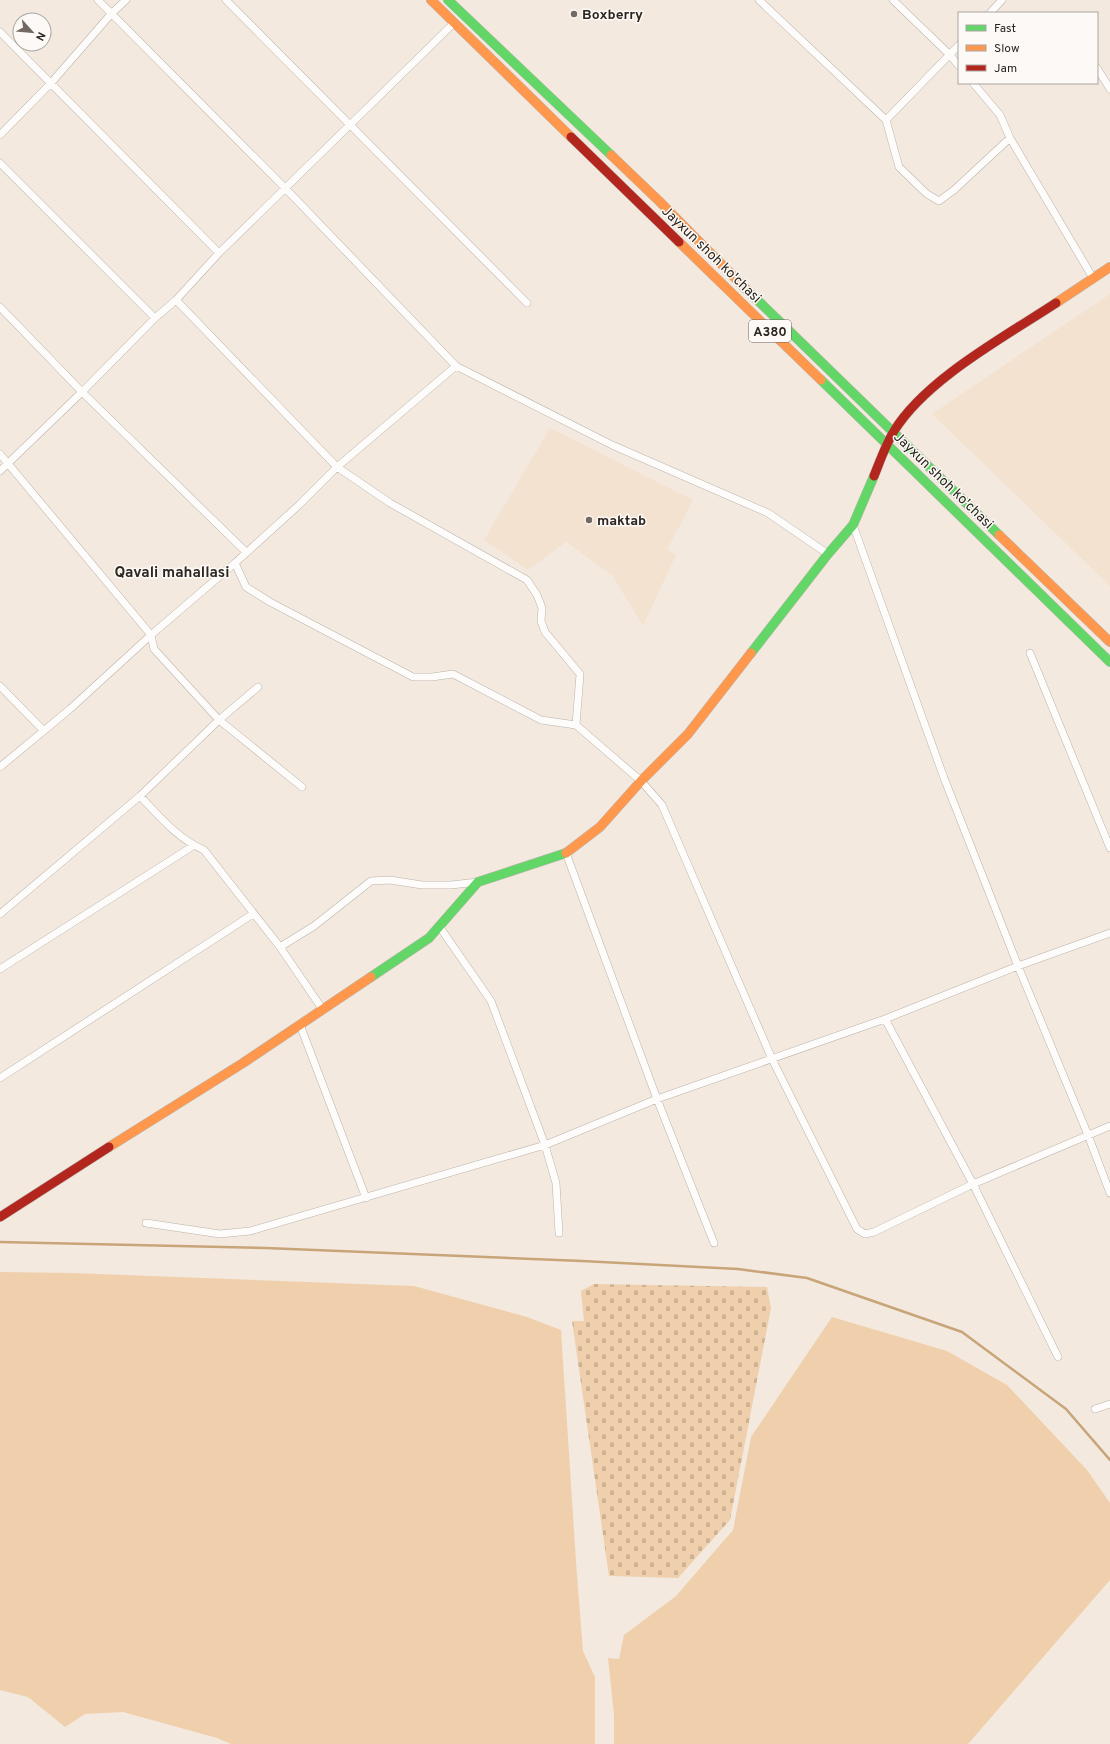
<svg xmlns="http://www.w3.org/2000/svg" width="1110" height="1744" viewBox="0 0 1110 1744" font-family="Overpass,sans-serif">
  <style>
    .built { fill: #f4e2d1 }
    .green { fill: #f0d0ac }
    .cemetery { fill: url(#cemetery-stones) }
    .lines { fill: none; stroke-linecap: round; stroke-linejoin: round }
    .stream { stroke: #c8a479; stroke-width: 2.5 }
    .street-casing { stroke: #bab3ab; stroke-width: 8 }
    .fast-casing { stroke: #bab3ab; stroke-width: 10 }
    .slow-casing { stroke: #bab3ab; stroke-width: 10 }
    .jam-casing { stroke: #bab3ab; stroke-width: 10 }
    .street { stroke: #fdfcfa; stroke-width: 7 }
    .fast { stroke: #63d668; stroke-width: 9 }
    .slow { stroke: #ff974d; stroke-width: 9 }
    .jam { stroke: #b3261e; stroke-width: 9 }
    .poi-dot { fill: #726a62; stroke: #fdf9f6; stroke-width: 1.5 }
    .labels { text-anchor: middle; stroke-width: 3; stroke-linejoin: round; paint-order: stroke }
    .shield { fill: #fdf9f6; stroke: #6b6560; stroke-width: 1 }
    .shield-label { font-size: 13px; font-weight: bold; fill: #2c261f }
    .poi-label { font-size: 14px; font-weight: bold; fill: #2c261f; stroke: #fdf9f6; text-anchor: start }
    .street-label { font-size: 14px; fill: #2c261f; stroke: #fdf9f6 }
    .neighbourhood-label { font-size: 15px; font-weight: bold; fill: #2c261f; stroke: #fdf9f6 }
  </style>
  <defs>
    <pattern id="cemetery-stones" width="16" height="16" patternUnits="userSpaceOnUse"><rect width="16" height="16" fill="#f0d0ac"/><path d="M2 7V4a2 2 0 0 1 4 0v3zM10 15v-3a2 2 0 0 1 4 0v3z" fill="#ceb294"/></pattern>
  </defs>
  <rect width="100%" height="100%" fill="#f3e9df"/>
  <path class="built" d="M1110,294V586L932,414Z
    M550,428L693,500L667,550L676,555L643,626L612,575L566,542L528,570L484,540Z"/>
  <path class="green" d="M0,1272L72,1273L414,1286L527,1317L561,1330L577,1576L583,1651L595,1677V1744H231L217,1738L123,1712L85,1714L65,1727L28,1697L0,1690Z
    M832,1317L947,1351L1007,1385L1087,1470L1110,1503V1580L968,1744H614V1715L608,1658L619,1659L624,1635L676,1596L733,1530L751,1437Z"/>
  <path class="cemetery" d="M594,1284L767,1287L771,1308L730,1520L678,1578L609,1576L572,1321H584L581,1291Z"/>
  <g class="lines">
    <path class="stream" d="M0,1242L266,1248L582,1261L738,1269L807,1278L962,1332L1066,1409L1110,1460"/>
    <g class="street-casing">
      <path id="street" d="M98,0L286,189L456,366L612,445L768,513L828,554
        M226,0L527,303
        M759,0L886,120L899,167L927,194L939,201L954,190L1010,138
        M893,0L949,54L959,66
        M990,13L1002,0
        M0,32L219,253
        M1097,68L1110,89
        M973,83L1000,115L1010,138L1093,278
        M886,120L959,45
        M0,135L51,83L112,13L126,0
        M0,163L155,318
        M176,300L337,467L390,503L527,580L537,595L542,608L541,621L545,632L580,674L576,725
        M0,307L82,392L246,552
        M0,454L151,635L154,649L219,720L302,787
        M0,471L82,392L155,318L176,300L219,253L454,23
        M853,525L944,778L1018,966L1088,1135L1110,1193
        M235,563L246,587L270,602L413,677H432L453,674L541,720L576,725L641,781L662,805L772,1059L857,1229L865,1234L874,1232L973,1184L1110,1126
        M1030,653L1110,848
        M0,686L43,730
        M0,767L70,709L151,635L235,563L299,505L337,467L456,366
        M140,796C159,816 178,839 204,850L280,947L323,1010
        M566,853L657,1099L714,1243
        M0,914L140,796L219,720L258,687
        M439,926L491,1001L545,1145L556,1183L559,1233
        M280,947L314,926L371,881L390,880L422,885H451L478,882
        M0,969L193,846
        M885,1019L973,1184L1058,1357
        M300,1025L366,1198
        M0,1078L253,914
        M146,1223L220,1234L250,1231L545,1145L657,1099L885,1019L1018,966L1110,933
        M1095,1409L1110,1404"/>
    </g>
    <g class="fast-casing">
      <path id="fast" d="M448,0L611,155
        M746,289L999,535
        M821,380L1110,662
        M751,653L828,554L853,525L874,476
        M371,977L429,938L478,882L566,853"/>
    </g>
    <g class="slow-casing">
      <path id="slow" d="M431,0L571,137
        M611,155L659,201L746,289
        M679,242L821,380
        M1056,303L1110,267
        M999,535L1110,642
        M566,853L600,827L641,781L688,734L751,653
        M109,1147L243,1063L371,977"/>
    </g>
    <g class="jam-casing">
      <path id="jam" d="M571,137L679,242
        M874,476C880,461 886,444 894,431C926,379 1006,336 1056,303
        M0,1217L109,1147"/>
    </g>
    <use href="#street" class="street"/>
    <use href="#fast" class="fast"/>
    <use href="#slow" class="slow"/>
    <use href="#jam" class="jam"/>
  </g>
  <g class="poi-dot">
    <circle cx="574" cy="14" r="4"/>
    <circle cx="589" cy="520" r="4"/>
  </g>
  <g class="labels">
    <rect class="shield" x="749" y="320" width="42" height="22" rx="3"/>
    <g class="shield-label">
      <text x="770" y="336">A380</text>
    </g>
    <g class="poi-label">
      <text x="582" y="19">Boxberry</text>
      <text x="597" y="525">maktab</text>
    </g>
    <g class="street-label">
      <text transform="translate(712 254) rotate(44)" y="5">Jayxun shoh ko'chasi</text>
      <text transform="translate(944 480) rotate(44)" y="5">Jayxun shoh ko'chasi</text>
    </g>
    <g class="neighbourhood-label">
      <text x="172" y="577">Qavali mahallasi</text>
    </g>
  </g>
  <rect x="958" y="12" width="140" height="72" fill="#fdf9f6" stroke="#a9a5a0"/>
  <rect x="966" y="25" width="20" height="6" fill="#63d668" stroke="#a9a5a0"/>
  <text x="994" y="32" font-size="12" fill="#2c261f">Fast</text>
  <rect x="966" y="45" width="20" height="6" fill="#ff974d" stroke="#a9a5a0"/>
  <text x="994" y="52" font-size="12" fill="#2c261f">Slow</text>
  <rect x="966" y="65" width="20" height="6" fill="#b3261e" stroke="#a9a5a0"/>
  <text x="994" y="72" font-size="12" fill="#2c261f">Jam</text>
  <g transform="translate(32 32) rotate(117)"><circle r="19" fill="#fdf9f6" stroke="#a9a5a0"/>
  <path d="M0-3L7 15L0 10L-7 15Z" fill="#726a62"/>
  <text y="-6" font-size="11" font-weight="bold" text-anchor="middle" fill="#2c261f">N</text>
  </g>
</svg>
